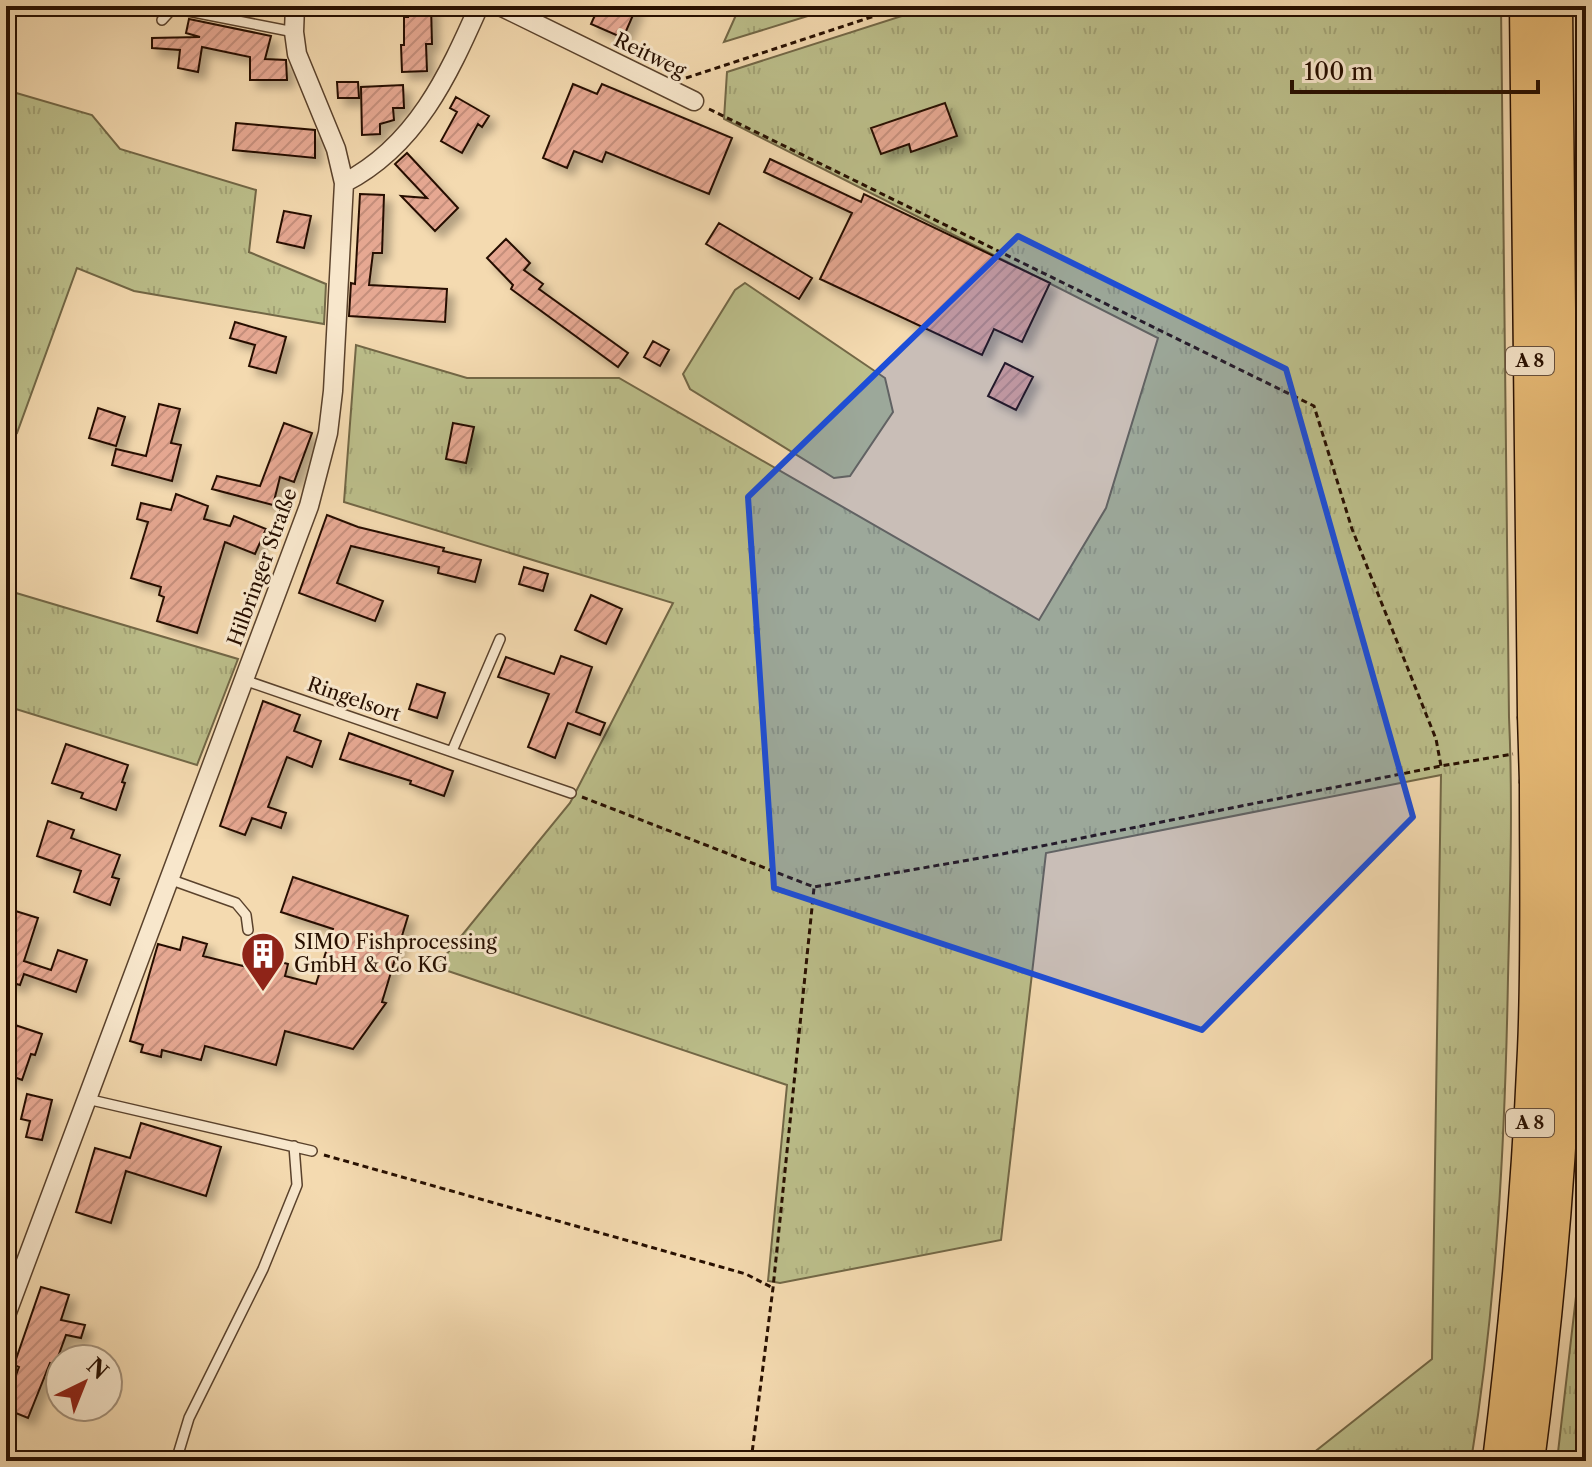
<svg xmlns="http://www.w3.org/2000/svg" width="1592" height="1467" viewBox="0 0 1592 1467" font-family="'Libre Caslon Text',serif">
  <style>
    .grass { fill: url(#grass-tufts); stroke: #726746; stroke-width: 2 }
    .pitch { fill: #bcbf8b; stroke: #726746; stroke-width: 2 }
    .building { fill: url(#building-hatch); stroke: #270f00; stroke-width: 2; filter: url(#shadow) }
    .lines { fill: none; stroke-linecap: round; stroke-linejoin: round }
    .lane-casing { stroke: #5a422c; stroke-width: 12 }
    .street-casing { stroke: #5a422c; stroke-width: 21 }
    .highway-casing { stroke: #270f00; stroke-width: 35 }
    .path { stroke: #270f00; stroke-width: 3; stroke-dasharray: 6 4; stroke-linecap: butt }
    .lane { stroke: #f8e7cc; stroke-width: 9 }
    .street { stroke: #f8e7cc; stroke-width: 18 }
    .highway { stroke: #eabd78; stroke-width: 32 }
    .highway-bridge-casing { stroke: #270f00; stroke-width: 35; stroke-linecap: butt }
    .highway-bridge { stroke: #eabd78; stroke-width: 32 }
    .marked { fill: #1d4ed8; fill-opacity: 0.2; stroke: #1d4ed8; stroke-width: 6; stroke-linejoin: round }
    .labels { text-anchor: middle; stroke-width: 6; stroke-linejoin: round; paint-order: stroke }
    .shield { fill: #f8e7cc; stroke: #66503d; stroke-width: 2 }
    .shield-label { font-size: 18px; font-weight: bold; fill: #270f00 }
    .street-label { font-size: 20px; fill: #270f00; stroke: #f8e7cc }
    .poi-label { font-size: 20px; fill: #270f00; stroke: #f8e7cc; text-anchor: start }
  </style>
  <defs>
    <pattern id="grass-tufts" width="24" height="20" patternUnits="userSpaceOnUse" patternTransform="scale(2)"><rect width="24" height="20" fill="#bcbf8b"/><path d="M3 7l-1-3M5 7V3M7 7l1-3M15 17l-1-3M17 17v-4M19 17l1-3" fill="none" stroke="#a2a376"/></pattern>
    <pattern id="building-hatch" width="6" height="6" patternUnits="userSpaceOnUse" patternTransform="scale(2)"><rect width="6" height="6" fill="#e6a892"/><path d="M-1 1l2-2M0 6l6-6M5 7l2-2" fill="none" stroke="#c58f7c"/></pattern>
    <filter id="shadow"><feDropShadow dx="7" dy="7" stdDeviation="4" flood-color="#0004"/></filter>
  </defs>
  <rect width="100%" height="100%" fill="#f4dab0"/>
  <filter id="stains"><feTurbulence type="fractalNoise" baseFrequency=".0025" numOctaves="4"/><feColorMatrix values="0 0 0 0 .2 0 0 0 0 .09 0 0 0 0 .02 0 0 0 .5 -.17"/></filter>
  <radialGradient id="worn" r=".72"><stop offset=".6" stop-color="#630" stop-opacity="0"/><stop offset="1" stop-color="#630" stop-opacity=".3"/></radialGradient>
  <path class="grass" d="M740,6H840L724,42Z
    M933,6H1501L1509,717C1513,804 1510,891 1508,978C1505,1140 1497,1301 1471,1461H1303L1432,1359L1441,775L1046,853L1001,1240L780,1283L768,1281L787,1085L436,967L570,803L673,603L344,502L356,345L467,378H619L1039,620L1106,508L1158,338L724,119L727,72Z
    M1578,6H1586V565Z
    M6,90L92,115L120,149L256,190L249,252L326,284L324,324L134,291L77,268L17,433L6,430Z
    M6,590L238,659L197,765L6,706Z
    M1586,1117V1461H1557L1580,1262Z"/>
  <path class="pitch" d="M745,283L885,378L893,412L850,476L834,478L690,389L683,374L735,290Z"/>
  <path class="building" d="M407,6H431L432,44H426L427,71L402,72L401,45H404V17H408Z
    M599,6H637L623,38L591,24Z
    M189,19L271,36L265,59L286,60L287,80H250V57L202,47L198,72L178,68L180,50L152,48V38L200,37L186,33Z
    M337,82H358L359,98H338Z
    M573,84L597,94L602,84L732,138L709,194L606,152L602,162L574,151L567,168L543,158Z
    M403,85L404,108H393L394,120L380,124V134L362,135L361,87Z
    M456,97L489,116L482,127L478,124L462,153L441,141L457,112L450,108Z
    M945,103L957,136L911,152L909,144L881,154L871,128Z
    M236,123L315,130V158L233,150Z
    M407,153L458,208L435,231L401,196L427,198L395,164Z
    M770,159L861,202L864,194L1050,283L1022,342L994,329L982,355L820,279L852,213L764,172Z
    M360,194L384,195L382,253H373L369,285L447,289L445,322L349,316L351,283L355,284Z
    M284,211L311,216L304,248L277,242Z
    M719,223L812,278L799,299L706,244Z
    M506,239L530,263L524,270L543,284L539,289L628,353L618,367L511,289L513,285L487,258Z
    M235,322L286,337L276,373L249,366L255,345L230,338Z
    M653,341L669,350L660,366L644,357Z
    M1005,363L1033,377L1016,410L988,396Z
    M159,404L180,409L171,443L181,445L172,481L112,465L116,449L146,456Z
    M98,408L125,417L116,446L89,438Z
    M284,423L312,433L294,482L280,477L273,505L212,489L217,476L260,486Z
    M453,423L474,427L466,463L446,459Z
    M176,494L208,506L204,519L230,526L234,516L266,529L255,554L225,542L197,633L157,621L164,597L159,595L161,587L131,578L148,522L137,519L141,503L171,510Z
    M327,515L358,527L444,548L443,551L481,560L475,582L438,573L439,567L351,546L337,583L383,601L375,621L299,593Z
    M524,567L548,574L543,591L519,584Z
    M591,595L622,609L606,644L575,630Z
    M561,656L592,667L576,712L605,723L600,735L568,723L555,758L528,747L549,694L498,677L506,657L554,674Z
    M417,684L445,693L437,718L409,709Z
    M263,701L300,715L294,731L321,741L312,767L287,757L268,807L286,813L281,828L252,818L245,835L220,826Z
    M349,733L453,771L444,796L410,784L411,781L340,759Z
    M66,744L128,765L122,782L125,783L116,810L81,798L83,793L52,783Z
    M48,821L74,830L71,838L120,855L112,877L119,879L110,905L74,892L81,871L37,856Z
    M293,877L408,916L382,1002L386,1003L353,1049L285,1031L276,1065L205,1046L201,1060L162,1050L161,1057L141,1052L143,1045L130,1041L158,944L180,950L183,937L207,944L203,956L243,966L245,959L257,962L259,956L288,964L285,976L316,984L333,929L281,912Z
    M9,909L38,918L24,961L51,970L58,950L87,960L76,992L24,974L20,985L6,981V919Z
    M6,1022L42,1034L35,1055L31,1054L22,1080L6,1074Z
    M27,1094L52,1100L42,1140L26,1137L30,1121L21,1119Z
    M141,1123L221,1147L206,1196L126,1171L111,1223L76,1212L95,1148L130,1158Z
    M41,1287L69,1295L61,1320L85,1325L81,1338L66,1335L55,1365L50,1363L28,1418L6,1409V1402L19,1367L14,1365Z"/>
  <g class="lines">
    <g class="lane-casing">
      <path id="lane" d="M162,20L173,8L294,32
        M244,680L571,793
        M452,751L500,639
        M169,879L236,903L246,915L248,930
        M87,1099L312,1151
        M176,1461L189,1418L263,1269L297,1185L294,1146"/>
    </g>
    <g class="street-casing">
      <path id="street" d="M500,6L694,101
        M344,183C416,146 448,76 479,6
        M6,1315L309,506L328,433L333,391L344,183L336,149L297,54L294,32L295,6"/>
    </g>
    <g class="highway-casing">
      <path id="highway" d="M1526,6L1534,716
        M1556,6L1563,715
        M1499,1461C1516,1324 1528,1188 1534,1050C1538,961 1536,872 1536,783
        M1528,1461C1546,1324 1559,1187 1564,1049C1567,960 1565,871 1565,782"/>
    </g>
    <path class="path" d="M686,78L905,6
      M709,109L1314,406L1352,529L1436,739L1441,766
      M582,797L814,887L997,855L1441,766L1513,754
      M324,1155L746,1274L773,1288
      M751,1461L773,1288L814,888"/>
    <use href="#lane" class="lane"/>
    <use href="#street" class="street"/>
    <use href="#highway" class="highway"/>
    <g class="highway-bridge-casing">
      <path id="highway-bridge" d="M1563,715L1565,782
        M1534,716L1536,783"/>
    </g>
    <use href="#highway-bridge" class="highway-bridge"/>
  </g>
  <path class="marked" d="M1018,236L1286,369L1413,817L1202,1030L774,888L748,497Z"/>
  <defs>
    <g id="building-pin" transform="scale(2.3)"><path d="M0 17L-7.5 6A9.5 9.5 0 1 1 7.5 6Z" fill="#8f2418" stroke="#f8e7cc"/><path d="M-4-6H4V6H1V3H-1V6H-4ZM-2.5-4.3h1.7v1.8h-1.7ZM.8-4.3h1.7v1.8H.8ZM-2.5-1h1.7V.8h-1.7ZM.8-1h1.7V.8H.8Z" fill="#fff"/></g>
  </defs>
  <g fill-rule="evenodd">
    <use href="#building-pin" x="263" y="954"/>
  </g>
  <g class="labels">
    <g class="shield">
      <rect x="1506" y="347" width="48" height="28" rx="6"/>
      <rect x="1506" y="1109" width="48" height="28" rx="6"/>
    </g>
    <g class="shield-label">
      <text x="1530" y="367">A 8</text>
      <text x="1530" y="1129">A 8</text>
    </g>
    <g class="street-label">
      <text transform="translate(650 55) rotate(26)" y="7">Reitweg</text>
      <text transform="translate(262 567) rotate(-70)" y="7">Hilbringer Straße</text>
      <text transform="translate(354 699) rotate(19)" y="7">Ringelsort</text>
    </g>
    <g class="poi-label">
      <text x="294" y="949">SIMO Fishprocessing<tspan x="294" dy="23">GmbH &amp; Co KG</tspan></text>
    </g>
  </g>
  <rect width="1592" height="1467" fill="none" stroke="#f4dab0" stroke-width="32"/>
  <rect x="8" y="8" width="1576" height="1451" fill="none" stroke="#270f00" stroke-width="4"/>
  <rect x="16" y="16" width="1560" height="1435" fill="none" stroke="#270f00" stroke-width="2"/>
  <g transform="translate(84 1383) rotate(43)"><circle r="38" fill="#f8e7cc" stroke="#a4917a" stroke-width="2"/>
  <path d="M0-6L14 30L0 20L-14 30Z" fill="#8f2418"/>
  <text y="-12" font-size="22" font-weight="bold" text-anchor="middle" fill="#270f00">N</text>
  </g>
  <path d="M1292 80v12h246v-12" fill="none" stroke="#270f00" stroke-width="4"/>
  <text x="1304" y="80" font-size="24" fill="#270f00" stroke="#f8e7cc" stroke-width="6" paint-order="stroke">100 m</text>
  <rect width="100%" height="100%" filter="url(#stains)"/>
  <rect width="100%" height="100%" fill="url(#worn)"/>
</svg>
